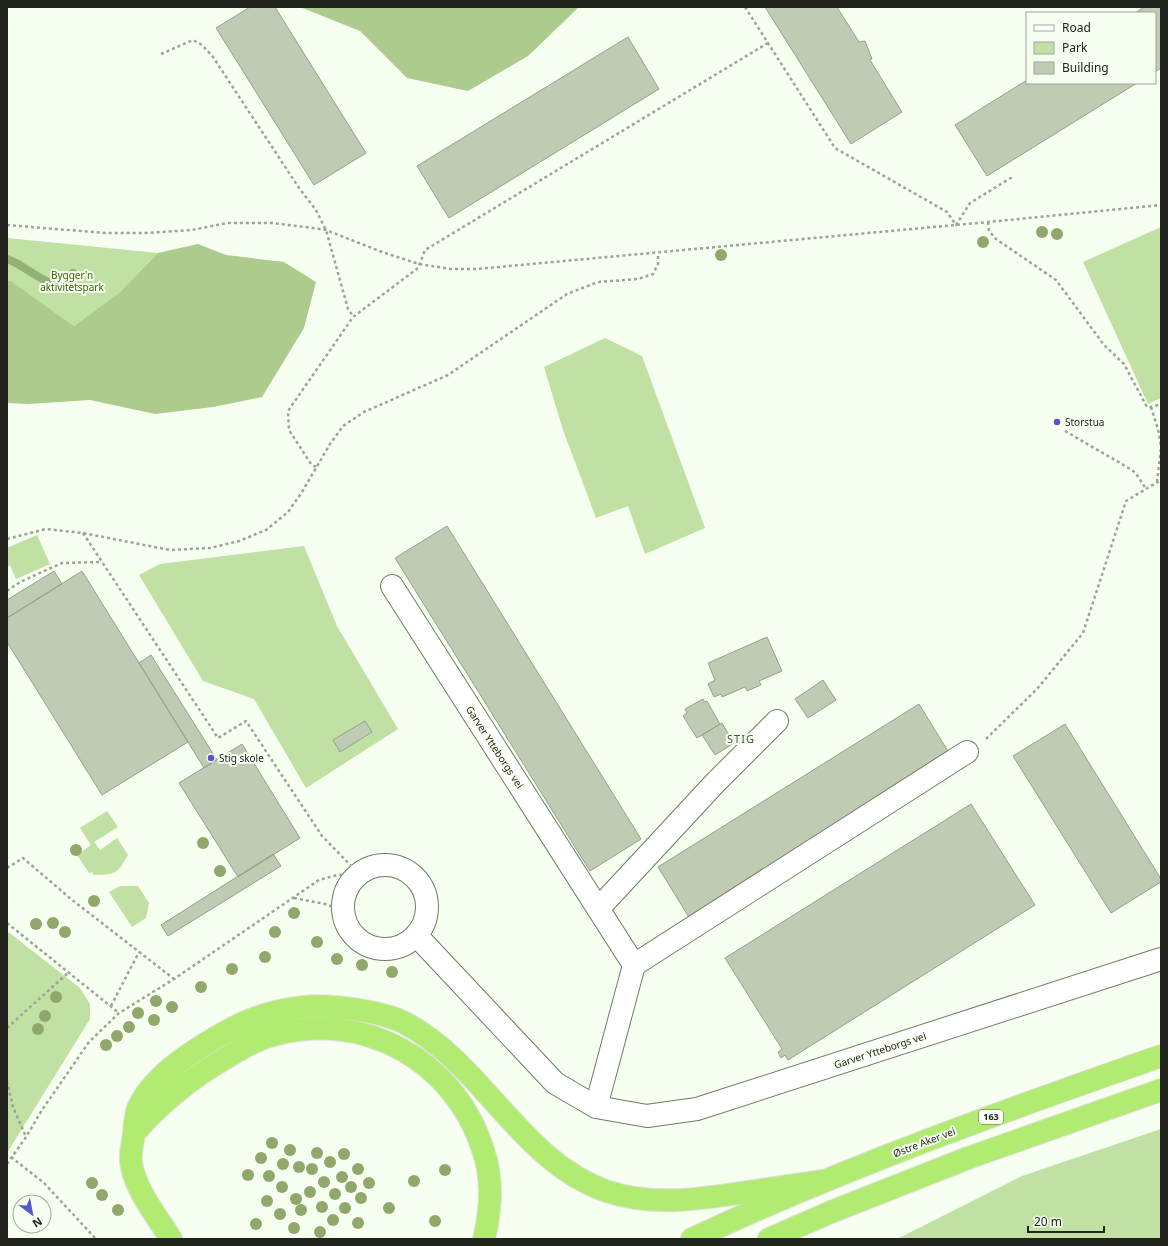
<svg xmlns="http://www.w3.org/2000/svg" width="1168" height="1246" viewBox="0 0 1168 1246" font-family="'Noto Sans',sans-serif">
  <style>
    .green { fill: #c1e0a3 }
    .forest { fill: #accb8c }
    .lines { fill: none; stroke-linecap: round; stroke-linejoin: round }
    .stream { stroke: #93b174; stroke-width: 8 }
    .building { fill: #bfcbb3; stroke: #95a18b }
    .street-casing { stroke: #707b66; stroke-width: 24 }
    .highway-casing { stroke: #e0e0df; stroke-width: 24 }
    .path { stroke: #9da397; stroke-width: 2.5; stroke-dasharray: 3 3; stroke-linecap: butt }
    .street { stroke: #fff; stroke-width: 22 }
    .highway { stroke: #b2eb71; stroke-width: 22 }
    .tree { fill: #91a86c }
    .poi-dot { fill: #5a55cd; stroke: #f7fff0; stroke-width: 1.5 }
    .labels { text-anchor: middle; stroke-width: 4; stroke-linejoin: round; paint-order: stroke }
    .shield { fill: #f7fff0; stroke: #60665c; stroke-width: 1 }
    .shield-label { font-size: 9px; font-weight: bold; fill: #20241c }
    .park-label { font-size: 10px; fill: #3d6100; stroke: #f7fff0 }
    .poi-label { font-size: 10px; fill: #20241c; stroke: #f7fff0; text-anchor: start }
    .street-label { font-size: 10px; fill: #20241c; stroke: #f7fff0 }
    .neighbourhood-label { font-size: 11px; letter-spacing: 1px; fill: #46503c; stroke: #f7fff0 }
  </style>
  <rect width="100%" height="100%" fill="#f7fff0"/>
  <path class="green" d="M1161,227V398L1148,404L1083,262Z
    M7,238L158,253L120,292L74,326L11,281L7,280Z
    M605,338L642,356L705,528L645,554L628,506L596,518L563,430L544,367Z
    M37,535L50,564L16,579L10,565L7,567V548Z
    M304,546L337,626L398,729L306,788L254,699L203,681L139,575L160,564Z
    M107,811L118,827L94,842L100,850L117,838L128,855C117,874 117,874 94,875L92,872L89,873L77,855L91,845L80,828Z
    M120,886H138L149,903L146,918L132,927L109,892Z
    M7,931L80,988L90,1004V1019L7,1153Z
    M1161,1129V1239H897L1022,1176Z"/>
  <path class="forest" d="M300,7H579L528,56L468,91L407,78L360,31Z
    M198,244L226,255L284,262L316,282L304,328L262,397L213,407L155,414L90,400L28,404L7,403V280L11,281L74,326L120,292L158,253Z"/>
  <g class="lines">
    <path class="stream" d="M7,259C12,261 17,263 21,266C34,273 67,301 73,273"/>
  </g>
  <path class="building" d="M250,7H275L366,153L314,185L216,28Z
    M765,7H837L859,42L865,41L872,59L870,60L902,112L851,144Z
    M1144,7H1161V68L1155,72V13H1135Z
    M628,37L659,89L449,218L417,166Z
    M1027,80V83H1137L987,176L955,125Z
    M447,526L641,839L590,871L395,558Z
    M54,571L62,584L7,618V600Z
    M82,571L188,742L102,795L7,642V618Z
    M767,637L782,671L759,681L761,685L747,691L745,687L722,697L721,694L714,697L708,684L715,680L708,663Z
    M151,655L217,760L204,768L139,663Z
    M823,680L836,700L808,718L795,699Z
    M703,699L705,702L707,701L720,724L697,738L683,716L687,713L685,709Z
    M919,704L951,756L690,919L658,867Z
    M365,721L372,732L340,752L333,740Z
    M722,723L734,743L715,755L702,735Z
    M1065,724L1161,879V882L1111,913L1013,756Z
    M242,744L300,838L238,877L179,783Z
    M971,804L1035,905L788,1060L785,1055L781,1058L778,1052L782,1049L725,958Z
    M273,854L281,866L168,936L161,925Z"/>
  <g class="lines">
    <g class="street-casing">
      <path id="street" d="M392,586L634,965
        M343 907a42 42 0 1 1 84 0a42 42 0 1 1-84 0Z
        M598,909L715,783L777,721
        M416,935L555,1083L596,1107L647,1116L697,1109L1161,959
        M596,1107L634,965L967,752"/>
    </g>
    <g class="highway-casing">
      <path id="highway" d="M136,1131C163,1100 194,1076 229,1056C242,1048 255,1040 270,1036C361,1008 455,1060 483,1150C493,1178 491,1210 484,1239
        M171,1239C158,1218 133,1187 131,1161C130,1151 133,1143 134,1133C135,1124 135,1114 139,1106C156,1072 200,1046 231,1029C262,1012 300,1004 335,1007C356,1009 384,1013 403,1022C483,1063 519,1160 606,1191C651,1206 694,1200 740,1193C767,1189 795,1185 823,1181
        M692,1239C844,1168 1003,1111 1161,1056
        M769,1239L831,1212L968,1158L1161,1090"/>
    </g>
    <path class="path" d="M745,7L835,148L947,212L956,225L970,203L1014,176
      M161,54L193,40L202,45L213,57L299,188L316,210L326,230L348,309L353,316
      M988,222L989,231L996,239L1056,280L1104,345L1124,364L1147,407H1151L1161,404
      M7,225L105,233H145L192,230L227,223H272L313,228L326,230L382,252L419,264L451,269H477L988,222L1161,205
      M1151,407L1158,429L1161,446
      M1065,431L1132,470L1137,475L1146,489
      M316,467L311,464L289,430L288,411L353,317L418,268L425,250L768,43
      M1157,482L1161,448
      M83,533L218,738L246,721L322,836L359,874
      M7,539L46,529L83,533L170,550L210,548L239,541L266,530L288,512L302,492L330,444L343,426L364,412L448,375L567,294L598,282L638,279L653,274L658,264V253
      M7,591L20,582L62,563L101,562
      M986,739L1037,689L1083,633L1126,501L1161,480
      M7,868L23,858L71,899L174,979
      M294,898L325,904L345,911
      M7,923L119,1013
      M111,1006L139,952
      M7,1028L69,972
      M7,1081L13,1107L26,1137
      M11,1157L44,1183L96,1239
      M7,1164L26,1137L42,1110L89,1042L119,1013L174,979L319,880L337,875L359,874"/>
    <use href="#street" class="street"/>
    <use href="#highway" class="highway"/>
  </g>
  <g class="tree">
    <circle cx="1042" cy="232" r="6"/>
    <circle cx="1057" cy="234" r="6"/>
    <circle cx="983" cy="242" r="6"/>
    <circle cx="721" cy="255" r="6"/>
    <circle cx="203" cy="843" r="6"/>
    <circle cx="76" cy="850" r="6"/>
    <circle cx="220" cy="871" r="6"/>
    <circle cx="94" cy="901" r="6"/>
    <circle cx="294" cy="913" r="6"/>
    <circle cx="53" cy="923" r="6"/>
    <circle cx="36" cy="924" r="6"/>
    <circle cx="65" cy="932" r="6"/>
    <circle cx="275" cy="932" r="6"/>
    <circle cx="317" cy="942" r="6"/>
    <circle cx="265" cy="957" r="6"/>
    <circle cx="337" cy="959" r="6"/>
    <circle cx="362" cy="965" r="6"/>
    <circle cx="232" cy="969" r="6"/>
    <circle cx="392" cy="972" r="6"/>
    <circle cx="201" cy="987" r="6"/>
    <circle cx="56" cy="997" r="6"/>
    <circle cx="156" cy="1001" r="6"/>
    <circle cx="172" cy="1007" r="6"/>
    <circle cx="138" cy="1013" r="6"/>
    <circle cx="45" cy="1016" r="6"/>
    <circle cx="154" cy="1020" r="6"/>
    <circle cx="129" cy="1027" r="6"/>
    <circle cx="38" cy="1029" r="6"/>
    <circle cx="117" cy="1036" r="6"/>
    <circle cx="106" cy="1045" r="6"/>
    <circle cx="272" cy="1143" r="6"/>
    <circle cx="290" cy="1150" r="6"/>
    <circle cx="317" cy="1153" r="6"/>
    <circle cx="344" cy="1154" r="6"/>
    <circle cx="261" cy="1158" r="6"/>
    <circle cx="330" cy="1162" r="6"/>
    <circle cx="283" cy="1164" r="6"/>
    <circle cx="299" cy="1167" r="6"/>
    <circle cx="312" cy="1169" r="6"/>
    <circle cx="358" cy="1169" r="6"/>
    <circle cx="445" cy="1170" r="6"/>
    <circle cx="248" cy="1175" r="6"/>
    <circle cx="269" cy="1176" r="6"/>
    <circle cx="342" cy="1177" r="6"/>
    <circle cx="414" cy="1181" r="6"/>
    <circle cx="324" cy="1182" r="6"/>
    <circle cx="92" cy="1183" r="6"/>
    <circle cx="369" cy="1183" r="6"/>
    <circle cx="282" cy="1187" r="6"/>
    <circle cx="351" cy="1187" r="6"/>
    <circle cx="310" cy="1192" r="6"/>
    <circle cx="335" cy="1194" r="6"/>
    <circle cx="102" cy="1195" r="6"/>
    <circle cx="361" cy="1198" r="6"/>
    <circle cx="296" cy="1199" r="6"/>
    <circle cx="267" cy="1201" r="6"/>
    <circle cx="322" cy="1207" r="6"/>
    <circle cx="345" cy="1208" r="6"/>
    <circle cx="389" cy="1208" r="6"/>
    <circle cx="118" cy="1210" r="6"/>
    <circle cx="301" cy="1210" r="6"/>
    <circle cx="280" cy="1214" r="6"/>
    <circle cx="333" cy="1220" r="6"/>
    <circle cx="435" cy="1221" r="6"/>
    <circle cx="358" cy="1223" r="6"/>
    <circle cx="256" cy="1224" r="6"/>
    <circle cx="294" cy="1228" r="6"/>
    <circle cx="320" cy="1232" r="6"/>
  </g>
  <g class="poi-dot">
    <circle cx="1057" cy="422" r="4"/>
    <circle cx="211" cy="758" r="4"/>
  </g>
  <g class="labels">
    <rect class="shield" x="979" y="1110" width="24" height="14" rx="3"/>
    <g class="shield-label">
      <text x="991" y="1120">163</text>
    </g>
    <g class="park-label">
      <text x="72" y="279">Bygger'n<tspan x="72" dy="12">aktivitetspark</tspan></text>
    </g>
    <g class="poi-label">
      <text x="1065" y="426">Storstua</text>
      <text x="219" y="762">Stig skole</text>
    </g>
    <g class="street-label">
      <text transform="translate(495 747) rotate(57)" y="4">Garver Ytteborgs vei</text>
      <text transform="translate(880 1050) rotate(-18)" y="4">Garver Ytteborgs vei</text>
      <text transform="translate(924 1142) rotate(-21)" y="4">Østre Aker vei</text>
    </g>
    <g class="neighbourhood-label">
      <text x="741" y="743">STIG</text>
    </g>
  </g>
  <rect width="1168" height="1246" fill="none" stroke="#20241c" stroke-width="16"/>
  <rect x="1026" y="12" width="130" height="72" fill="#f7fff0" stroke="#a1a79b"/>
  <rect x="1034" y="25" width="20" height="6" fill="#ffffff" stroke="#a1a79b"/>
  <text x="1062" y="32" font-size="12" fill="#20241c">Road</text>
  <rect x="1034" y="42" width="20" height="12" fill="#c1e0a3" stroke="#a1a79b"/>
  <text x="1062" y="52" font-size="12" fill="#20241c">Park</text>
  <rect x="1034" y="62" width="20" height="12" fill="#bfcbb3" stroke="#a1a79b"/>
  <text x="1062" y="72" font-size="12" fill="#20241c">Building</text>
  <g transform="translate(32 1214) rotate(148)"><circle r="19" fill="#f7fff0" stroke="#a1a79b"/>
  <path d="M0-3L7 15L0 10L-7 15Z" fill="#5a55cd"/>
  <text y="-6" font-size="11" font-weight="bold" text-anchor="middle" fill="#20241c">N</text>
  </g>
  <path d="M1028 1226v6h76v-6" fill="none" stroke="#20241c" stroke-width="2"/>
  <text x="1034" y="1226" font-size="12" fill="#20241c" stroke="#f7fff0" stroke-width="3" paint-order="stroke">20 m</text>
</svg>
